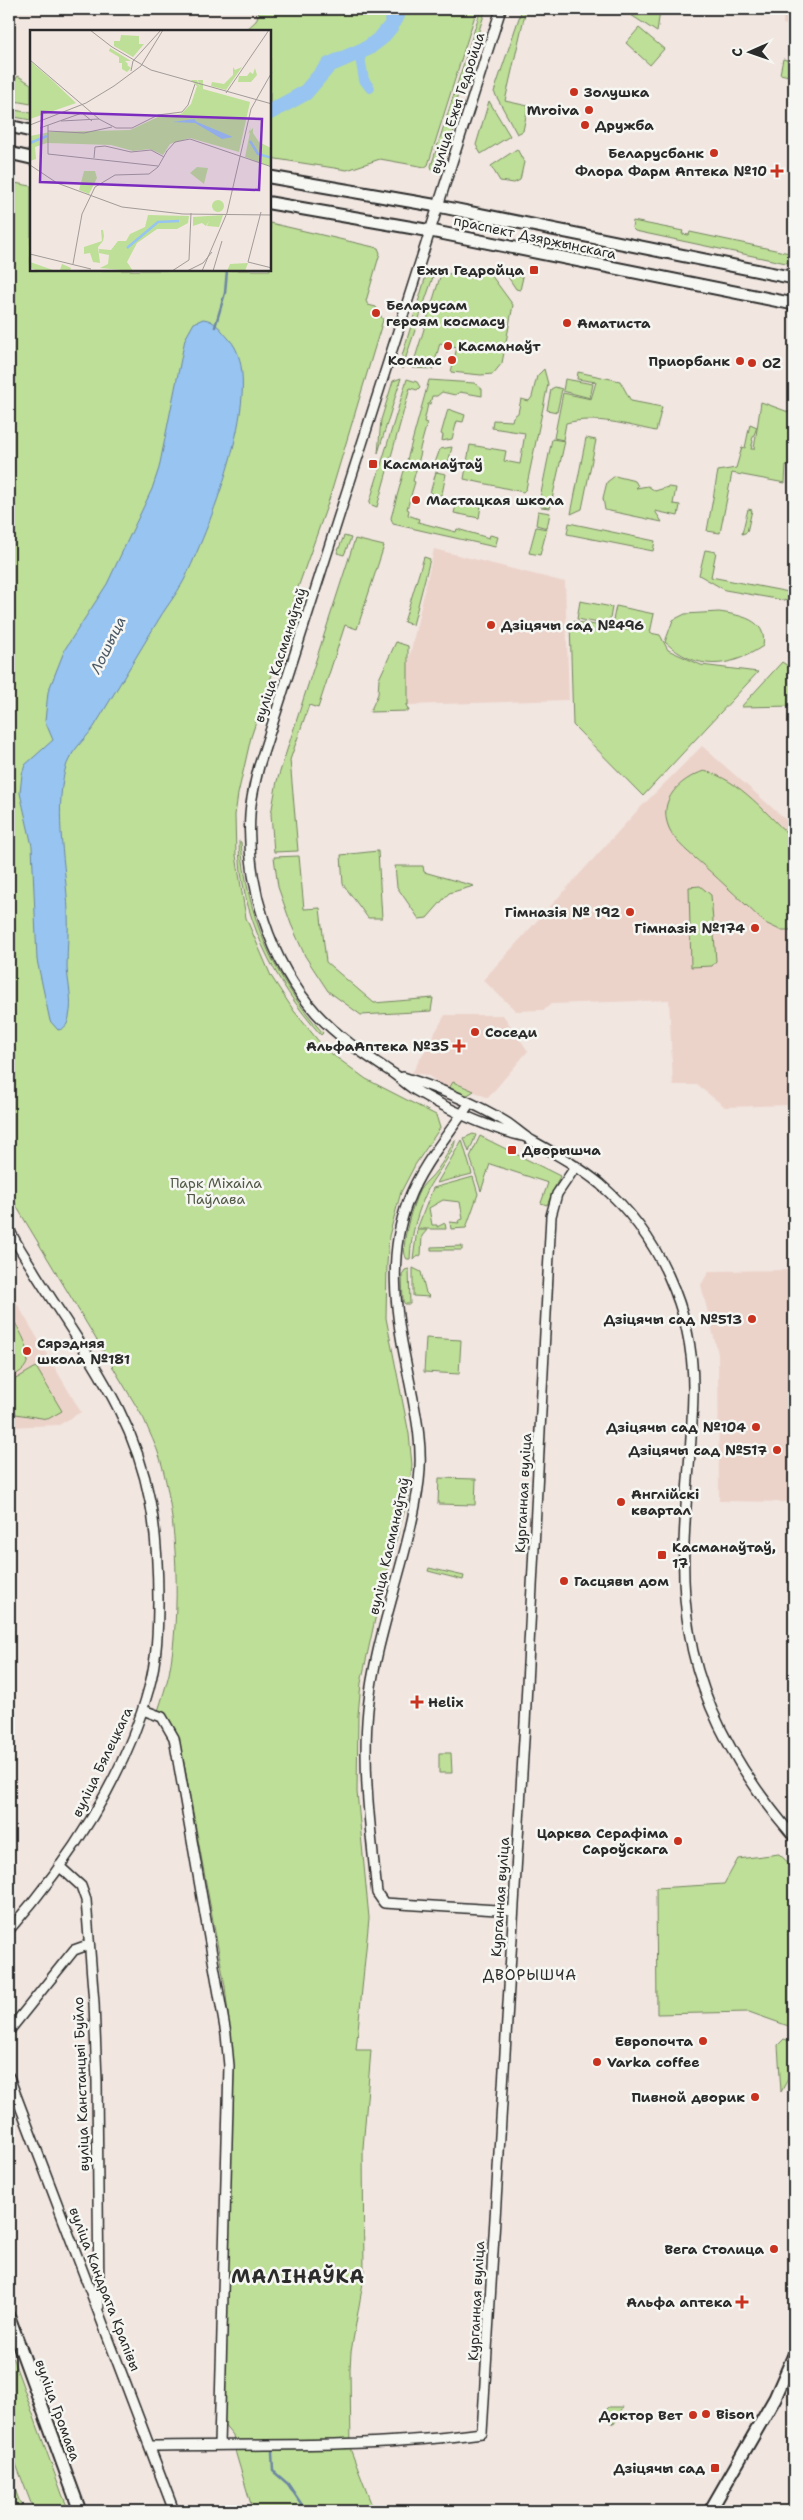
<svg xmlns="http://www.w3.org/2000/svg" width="803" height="2520" viewBox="0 0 803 2520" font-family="'Shantell Sans',sans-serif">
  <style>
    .built { fill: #ecd3ca }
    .green { fill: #bedf97; stroke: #748561 }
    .water { fill: #97c4f1; stroke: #6c87a2 }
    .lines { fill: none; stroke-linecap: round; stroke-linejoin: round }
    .stream { stroke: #6c87a2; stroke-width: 2.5 }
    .canal { stroke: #97c4f1; stroke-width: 10 }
    .river { stroke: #97c4f1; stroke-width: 16 }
    .minor-casing { stroke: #2b2b2b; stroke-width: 12 }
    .major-casing { stroke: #2b2b2b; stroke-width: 15 }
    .minor { stroke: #f6f6f2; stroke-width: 9 }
    .major { stroke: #f6f6f2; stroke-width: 11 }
    .poi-dot { fill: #c8321e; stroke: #f6f6f2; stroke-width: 2 }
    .labels { text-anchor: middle; stroke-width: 5; stroke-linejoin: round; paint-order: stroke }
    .poi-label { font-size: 14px; font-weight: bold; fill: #2b2b2b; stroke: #f6f6f2; text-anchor: end }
    .street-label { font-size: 14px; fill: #2b2b2b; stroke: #f6f6f2 }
    .park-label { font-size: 14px; fill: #505846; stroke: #f6f6f2 }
    .water-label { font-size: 15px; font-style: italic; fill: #4b5966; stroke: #f6f6f2 }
    .neighbourhood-label { font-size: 15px; letter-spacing: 1px; fill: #2b2b2b; stroke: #f6f6f2 }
    .district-label { font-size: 19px; font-weight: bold; letter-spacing: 1px; fill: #2b2b2b; stroke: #f6f6f2 }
    .inset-river { fill: none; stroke: #97c4f1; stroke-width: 2.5 }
    .inset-road { fill: none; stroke: #a29b98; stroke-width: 1 }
    .view { fill: #7b2cbf; fill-opacity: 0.15; stroke: #7b2cbf; stroke-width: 2.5 }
    .inset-edge { fill: none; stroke: #2b2b2b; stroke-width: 2.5 }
  </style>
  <rect width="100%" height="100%" fill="#f1e6e0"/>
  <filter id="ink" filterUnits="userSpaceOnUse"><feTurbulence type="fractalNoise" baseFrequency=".02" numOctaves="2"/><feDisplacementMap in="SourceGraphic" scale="10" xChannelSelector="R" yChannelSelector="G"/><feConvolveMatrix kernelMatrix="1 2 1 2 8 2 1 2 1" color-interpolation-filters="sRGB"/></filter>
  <g filter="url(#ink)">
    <path class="built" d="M783,9H794V27L783,24Z
      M434,549L565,582L569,700L408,705L407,668Z
      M702,746L794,827V1105L725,1107L697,1085H673L669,1000L551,1004L544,1010L516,1011L483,980L637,811Z
      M445,1015H503L528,1051L488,1098L453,1082L449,1090L427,1075L412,1073Z
      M794,1270V1502L719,1501L718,1354L701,1285L709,1271Z
      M9,1290L81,1412L59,1425L9,1427Z"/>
    <path class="green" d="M260,9H477L428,165L425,167L380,159L347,170L270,158V31H245L256,21Z
      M481,9H486L456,101L463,105L439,172L432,169L431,166Z
      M522,9H526L505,101L528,106L523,131L517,134L494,92Z
      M638,9L660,11L657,32L631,15Z
      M639,28L664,49L650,65L626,43Z
      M783,59L794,62V77L780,74Z
      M18,76L31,84V104L9,100V89Z
      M489,101L510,136L481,154L476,145Z
      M9,109L31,113V120L9,116Z
      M517,149L524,162L520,180L514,183L500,181L491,166Z
      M9,182L31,186V270H270V223L378,248L380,253L366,301L368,305L376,307L383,320L328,503L295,596L290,621L251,737L238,794L235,815L236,855L246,918L271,976L294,1011L325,1049L366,1079L436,1115L440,1128L415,1165L401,1192L389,1236L387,1264L386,1318L409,1434L412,1465L408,1498L379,1601L361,1683L358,1715L357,1792L369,1918L356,2050H371L363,2148L364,2277L351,2352L350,2369L351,2451L374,2511H253L236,2454L233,2436L223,2424L234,2070L225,1986L184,1763C179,1742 176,1725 158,1711C162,1699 166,1686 169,1674C181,1614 178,1517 160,1458C156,1445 149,1432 144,1419L15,1204L9,1189Z
      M633,221L683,231L682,234L689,235L690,232L794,254L792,260L786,263L635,231L632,228Z
      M428,269H433L435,271L402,369L399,366Z
      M482,273L491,275L513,305L502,363L493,374L481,375L451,372L457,347L440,343L433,369L412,368L440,277L445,274Z
      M506,274L523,277L520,290L516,289Z
      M544,369L548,384L526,489L523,492L464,479L470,445L506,451L504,461L520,464L525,433L492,428L493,420L512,421L513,417L518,413L521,399L529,401L532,397L537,376Z
      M578,372L620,381L631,401L662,407L656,431C626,425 596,415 566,423L563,440L554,438L563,393L591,399L596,382L577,379Z
      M401,378L378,453L381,420L393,381Z
      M407,379L417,382L420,387L417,390L410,388L377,507L369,504Z
      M565,379L593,384L590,398L563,391Z
      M429,380L474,383L482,389V396L460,392L455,395L442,392L437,396H432L430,404H428L424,422L427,423L419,452H421L413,481L415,482L407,509L409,510L408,515L419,519L418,522L456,532L457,529L489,538L490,535L498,537L495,547L393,524L391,518Z
      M555,387L562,389L557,412L547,410L551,389Z
      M761,402L794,414V467L786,465L785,483L732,473L720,533L707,531L718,471L736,468L742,447L745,448L750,424L757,427L752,440L753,441L751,449H754Z
      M448,409L465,415L463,422L457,421L452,439L442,441L443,435L441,434Z
      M586,438L596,440L582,509L571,514Z
      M552,439L565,441L550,508L541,507L540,498Z
      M452,447L447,468L436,470L437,464L435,463L440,449Z
      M436,472L446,474L442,494L430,500L432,493H430Z
      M615,476L635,481L638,486L636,488L648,486L655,491L668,487L676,488L673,504L680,505L678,516L655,511L662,522L605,510L603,498L607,482Z
      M457,502L481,506L479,518L454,513Z
      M748,509L752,510L747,532L742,534Z
      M538,511L550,513L547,528L536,525Z
      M569,523L655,541L653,551L567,534Z
      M536,527L547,529L540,555L529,553Z
      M344,536L351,538L344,555L337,553Z
      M355,539L384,546L357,629L345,625L318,708L309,705L290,760L298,851L274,852L271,814L277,781Z
      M705,550L716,552L711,577L794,593V602L725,590L699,575Z
      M424,557L430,559L413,625L404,622Z
      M580,601L612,607L609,625L577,619Z
      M616,606L654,614L650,633L660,635L668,650L701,665L758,672L643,796L573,725L570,621L634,631L612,625Z
      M719,612C739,615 768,619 763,646C729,669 696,671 665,642L673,620L685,614Z
      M396,642L408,646V705H406L409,711L370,712L378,694L379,679Z
      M782,662L794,670V706L741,707Z
      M704,771C740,779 768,816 794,840V930H780L765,923C745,904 724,884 703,865C692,855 675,843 669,828C657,800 680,779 704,771Z
      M239,841L241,842C247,917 273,977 323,1033L321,1035C274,982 239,914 239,841Z
      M378,851L382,918H368L343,884L341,855Z
      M299,856L304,909L320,908L326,962L374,1003L433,998L431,1011L361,1015L328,991L305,956L291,924L278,887L274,857Z
      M395,866H423L424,872L474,886L449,893L427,918L419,919L397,887Z
      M700,886L711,895L716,961L712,966L691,967L689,887Z
      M453,1082L474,1091L466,1096L448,1090Z
      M473,1134L476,1135L469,1152L464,1138Z
      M480,1136L560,1176L547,1205L541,1203L548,1183L490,1164L481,1191L470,1157Z
      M455,1140C456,1150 435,1175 429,1187C418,1210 411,1233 410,1259H407C398,1250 414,1198 421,1188C426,1181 432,1177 437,1170C444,1161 449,1150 455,1140Z
      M462,1140L472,1174L437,1183Z
      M473,1177L478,1194L466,1228L451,1229L450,1222L459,1223L458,1221L463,1219L460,1202L443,1200L429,1208L432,1225H437V1227L445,1223L446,1229H417L433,1188Z
      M417,1230H427L422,1236L421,1255L413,1259Z
      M462,1246V1250H431V1247Z
      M413,1268L421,1272L426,1293L430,1297L413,1296Z
      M409,1269L410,1304H405L403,1301L402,1275L405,1270Z
      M9,1313C21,1333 45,1366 9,1377Z
      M426,1338L461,1340L459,1374L424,1372Z
      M36,1367L62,1411L48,1419L9,1413V1383Z
      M439,1478L476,1479L475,1505L438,1504Z
      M429,1568L464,1576L463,1580L428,1571Z
      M439,1753H451L452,1773H439Z
      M779,1854L794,1868V2028L749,2012L657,2014L656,1888L724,1884L738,1859Z
      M784,2039L794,2042V2068L781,2092L778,2045Z
      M9,2348L62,2494L69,2511H34L9,2446Z
      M609,2407H623L614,2424L604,2416V2412Z
      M9,2473L23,2511H9Z"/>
    <path class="water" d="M203,319C215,320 221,330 229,339C269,381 209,528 187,574C180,590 168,604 159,619C137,655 116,691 94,727C83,742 70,751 65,770C54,815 66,866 68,911C69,930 67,949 67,968C68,984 73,1000 69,1017C68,1024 65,1029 58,1030L50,1021L37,960L32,846L20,793L22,774L25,765L53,740L45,721L48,692L65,649L107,584L152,489L159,468L185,339L194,323Z"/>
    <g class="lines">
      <path class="stream" d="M215,327L225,293L227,270
        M272,2452L273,2471L288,2484L306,2511"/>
      <path class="canal" d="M359,52L364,80L370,88"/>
      <path class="river" d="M270,112L305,93L329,65L368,48L381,38L391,26L399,9"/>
      <g class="minor-casing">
        <path id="minor" d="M501,9L259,766C255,782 251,798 250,814C246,884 269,961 317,1014C339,1038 367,1056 394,1074C401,1079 408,1086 415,1090C449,1110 489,1128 526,1137
          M403,1077C438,1088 475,1103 506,1122C514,1127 521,1134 529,1139C554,1153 578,1166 600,1184C658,1234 693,1310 693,1387C693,1469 675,1549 689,1631C701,1708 744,1779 794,1837
          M469,1104C448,1135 421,1166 408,1201C388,1252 395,1311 406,1363C413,1402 424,1441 419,1481C409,1558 376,1631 368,1709C362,1771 371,1832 377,1893L384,1903L513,1911
          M9,1229C16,1244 26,1258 35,1273C63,1318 95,1362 119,1410C150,1472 158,1529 158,1599C158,1629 157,1659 149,1688C126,1775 68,1863 9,1930
          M143,1710L162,1717L174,1738L226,2034L229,2066L219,2445
          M59,1866L81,1886L86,1900L94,2003L97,2081L99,2306
          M9,2031L74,1950L88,1945
          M9,2077L174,2511
          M150,2446C261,2444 372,2448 482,2433L525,1723L551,1216L557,1194L576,1166"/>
      </g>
      <g class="major-casing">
        <path id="major" d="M9,126L31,131
          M9,153L31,158
          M270,177L438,206L794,278
          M270,203L431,231L794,304
          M9,2317L80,2511
          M710,2511L775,2398L794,2355"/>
      </g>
      <use href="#minor" class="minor"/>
      <use href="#major" class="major"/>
    </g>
  </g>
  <g class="poi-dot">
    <circle cx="574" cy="92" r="5"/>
    <circle cx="589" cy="110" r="5"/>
    <circle cx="585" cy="125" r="5"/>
    <circle cx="714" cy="153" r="5"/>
    <path d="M774.5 163.5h5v5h5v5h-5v5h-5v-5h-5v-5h5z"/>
    <rect x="529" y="265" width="10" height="10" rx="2.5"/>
    <circle cx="376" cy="313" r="5"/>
    <circle cx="567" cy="323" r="5"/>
    <circle cx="448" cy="346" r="5"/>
    <circle cx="452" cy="360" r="5"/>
    <circle cx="740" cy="361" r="5"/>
    <circle cx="752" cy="363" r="5"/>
    <rect x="368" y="459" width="10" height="10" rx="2.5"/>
    <circle cx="416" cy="500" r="5"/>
    <circle cx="491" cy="625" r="5"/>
    <circle cx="630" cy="912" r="5"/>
    <circle cx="755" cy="928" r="5"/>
    <circle cx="475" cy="1032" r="5"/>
    <path d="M456.5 1038.5h5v5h5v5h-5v5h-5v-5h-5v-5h5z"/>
    <rect x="507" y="1145" width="10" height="10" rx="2.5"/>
    <circle cx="752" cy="1319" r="5"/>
    <circle cx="27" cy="1351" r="5"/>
    <circle cx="756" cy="1427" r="5"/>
    <circle cx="777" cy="1450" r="5"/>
    <circle cx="621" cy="1502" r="5"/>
    <rect x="657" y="1550" width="10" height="10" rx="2.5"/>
    <circle cx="564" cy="1581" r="5"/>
    <path d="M414.5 1694.5h5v5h5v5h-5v5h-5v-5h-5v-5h5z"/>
    <circle cx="678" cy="1841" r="5"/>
    <circle cx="703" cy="2041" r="5"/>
    <circle cx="597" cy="2062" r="5"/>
    <circle cx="755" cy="2097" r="5"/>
    <circle cx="774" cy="2249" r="5"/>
    <path d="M739.5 2294.5h5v5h5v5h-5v5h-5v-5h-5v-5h5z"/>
    <circle cx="706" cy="2414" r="5"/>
    <circle cx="693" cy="2415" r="5"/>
    <rect x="710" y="2463" width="10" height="10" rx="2.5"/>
  </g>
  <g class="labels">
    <g class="poi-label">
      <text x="584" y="97" text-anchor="start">Золушка</text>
      <text x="579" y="115">Mroiva</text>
      <text x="595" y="130" text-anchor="start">Дружба</text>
      <text x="704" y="158">Беларусбанк</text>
      <text x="767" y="176">Флора Фарм Аптека №10</text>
      <text x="524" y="275">Ежы Гедройца</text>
      <text x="386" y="310" text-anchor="start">Беларусам<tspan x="386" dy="16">героям космасу</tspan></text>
      <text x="577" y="328" text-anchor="start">Аматиста</text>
      <text x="458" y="351" text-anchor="start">Касманаўт</text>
      <text x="442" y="365">Космас</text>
      <text x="730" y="366">Приорбанк</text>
      <text x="762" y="368" text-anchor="start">OZ</text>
      <text x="383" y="469" text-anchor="start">Касманаўтаў</text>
      <text x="426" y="505" text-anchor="start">Мастацкая школа</text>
      <text x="501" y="630" text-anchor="start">Дзіцячы сад №496</text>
      <text x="620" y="917">Гімназія № 192</text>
      <text x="745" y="933">Гімназія №174</text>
      <text x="485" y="1037" text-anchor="start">Соседи</text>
      <text x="449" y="1051">АльфаАптека №35</text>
      <text x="522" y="1155" text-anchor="start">Дворышча</text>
      <text x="742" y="1324">Дзіцячы сад №513</text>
      <text x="37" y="1348" text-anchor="start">Сярэдняя<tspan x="37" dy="16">школа №181</tspan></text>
      <text x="746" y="1432">Дзіцячы сад №104</text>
      <text x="767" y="1455">Дзіцячы сад №517</text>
      <text x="631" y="1499" text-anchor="start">Англійскі<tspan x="631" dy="16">квартал</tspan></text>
      <text x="672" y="1552" text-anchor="start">Касманаўтаў,<tspan x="672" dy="16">17</tspan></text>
      <text x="574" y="1586" text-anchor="start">Гасцявы дом</text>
      <text x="428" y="1707" text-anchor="start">Helix</text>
      <text x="668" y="1838">Царква Серафіма<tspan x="668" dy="16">Сароўскага</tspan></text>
      <text x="693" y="2046">Европочта</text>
      <text x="607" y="2067" text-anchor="start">Varka coffee</text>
      <text x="745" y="2102">Пивной дворик</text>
      <text x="764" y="2254">Вега Столица</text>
      <text x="732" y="2307">Альфа аптека</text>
      <text x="716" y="2419" text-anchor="start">Bison</text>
      <text x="683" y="2420">Доктор Вет</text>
      <text x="705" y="2473">Дзіцячы сад</text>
    </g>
    <g class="street-label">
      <text transform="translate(457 103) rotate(-72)" y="5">вуліца Ежы Гедройца</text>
      <text transform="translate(535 237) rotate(12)" y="5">праспект Дзяржынскага</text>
      <text transform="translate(280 655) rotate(-72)" y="5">вуліца Касманаўтаў</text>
      <text transform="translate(523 1493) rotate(-87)" y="5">Курганная вуліца</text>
      <text transform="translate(389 1546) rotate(-77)" y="5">вуліца Касманаўтаў</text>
      <text transform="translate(102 1762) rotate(-64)" y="5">вуліца Бялецкага</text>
      <text transform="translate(500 1897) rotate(-86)" y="5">Курганная вуліца</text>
      <text transform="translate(81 2084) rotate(-92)" y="5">вуліца Канстанцыі Буйло</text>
      <text transform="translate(105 2289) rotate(69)" y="5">вуліца Кандрата Крапівы</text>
      <text transform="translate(476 2301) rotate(-87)" y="5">Курганная вуліца</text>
      <text transform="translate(58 2410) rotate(70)" y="5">вуліца Громава</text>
    </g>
    <g class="park-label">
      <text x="216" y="1188">Парк Міхаіла<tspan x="216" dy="16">Паўлава</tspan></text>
    </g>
    <g class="water-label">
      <text transform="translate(108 645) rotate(-64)" y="5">Лошыца</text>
    </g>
    <g class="neighbourhood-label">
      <text x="530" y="1980">ДВОРЫШЧА</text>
    </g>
    <g class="district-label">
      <text x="298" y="2283">МАЛІНАЎКА</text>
    </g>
  </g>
  <g transform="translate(30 30)">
    <rect width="241" height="241" fill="#f1e6e0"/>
    <path d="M91,5L109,6V14H114L103,27L84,16V11H90ZM80,18L101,31H95L98,34L95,38L97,35L101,38L97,42L92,39V33H89V27L79,21ZM0,31L22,50L46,73L0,89ZM203,37L205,40L212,37L196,60L181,56L182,52L194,54L203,45ZM225,38L227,45L221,52H208L209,46H217L220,42L223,44ZM161,50H167L170,58L168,50H173V59L220,72L209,122L160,108L140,114L133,125L120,119L103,121L81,115L17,113L5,117L6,129L0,131V106L20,102L100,100L130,86L151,84L161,74L167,56ZM221,97L220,101L223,98V103L229,112L241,118V137L215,127L220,102L218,104ZM167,137L178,138L174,154L160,143ZM54,141H65L67,148L59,164L49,160ZM182 176a6 6 0 1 1 12 0a6 6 0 1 1-12 0ZM118,185L159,186L158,193L147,199H127L107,213L97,232L103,241L70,238L78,234L79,225L69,223V219L81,220L88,211H96L100,204L115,197ZM193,185L189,197L177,196L179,191L176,196L172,193L163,196V187ZM71,200H73L74,206L73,211L68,217L70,233L63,232L60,223L54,224V217L72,211ZM0,232L23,240H30L32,234L41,238L40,241H9L0,238ZM218,233L215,241H197L200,234Z" fill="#bedf97"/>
    <path d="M164,89L167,92L203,107L192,109L165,93L142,92Z" fill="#97c4f1"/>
    <path class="inset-river" d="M220,111L228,124L242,128M0,113L17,106M97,218L128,192L149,191"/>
    <path class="inset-road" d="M60,0L82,17L121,40L242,74M0,30L69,89L86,98H102L128,85L152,82L158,75L165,54M101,41L103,31L131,0M196,63L239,0M31,91L69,89M0,95L56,73L84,56L111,36L133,0M18,95V124L128,136M10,98L52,83L62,91M18,101L54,103L82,97M136,122L145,112L160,109L242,137M64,128L65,117L75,116L101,122L121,120L134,127M0,135L27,153L92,177L153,184L242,185M231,182L218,232L242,238M0,224L61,239M43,234L52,184L65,157L85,145L119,144L128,137L137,121M142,241L159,230L161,183M157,241L173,233L182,222M172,241L197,183L221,79L242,42M183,241L192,211"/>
    <path class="view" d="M12,82L232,89L229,160L10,152Z"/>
    <rect width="241" height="241" class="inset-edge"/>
  </g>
  <rect width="803" height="2520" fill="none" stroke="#f6f6f2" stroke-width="30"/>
  <rect x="15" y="15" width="773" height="2490" fill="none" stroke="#2b2b2b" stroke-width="2" filter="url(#ink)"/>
  <g transform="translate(750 52) rotate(268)" stroke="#f6f6f2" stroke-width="4" paint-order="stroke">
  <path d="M0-4L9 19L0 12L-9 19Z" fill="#2b2b2b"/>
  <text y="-8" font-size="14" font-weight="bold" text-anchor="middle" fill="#2b2b2b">С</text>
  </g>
</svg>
